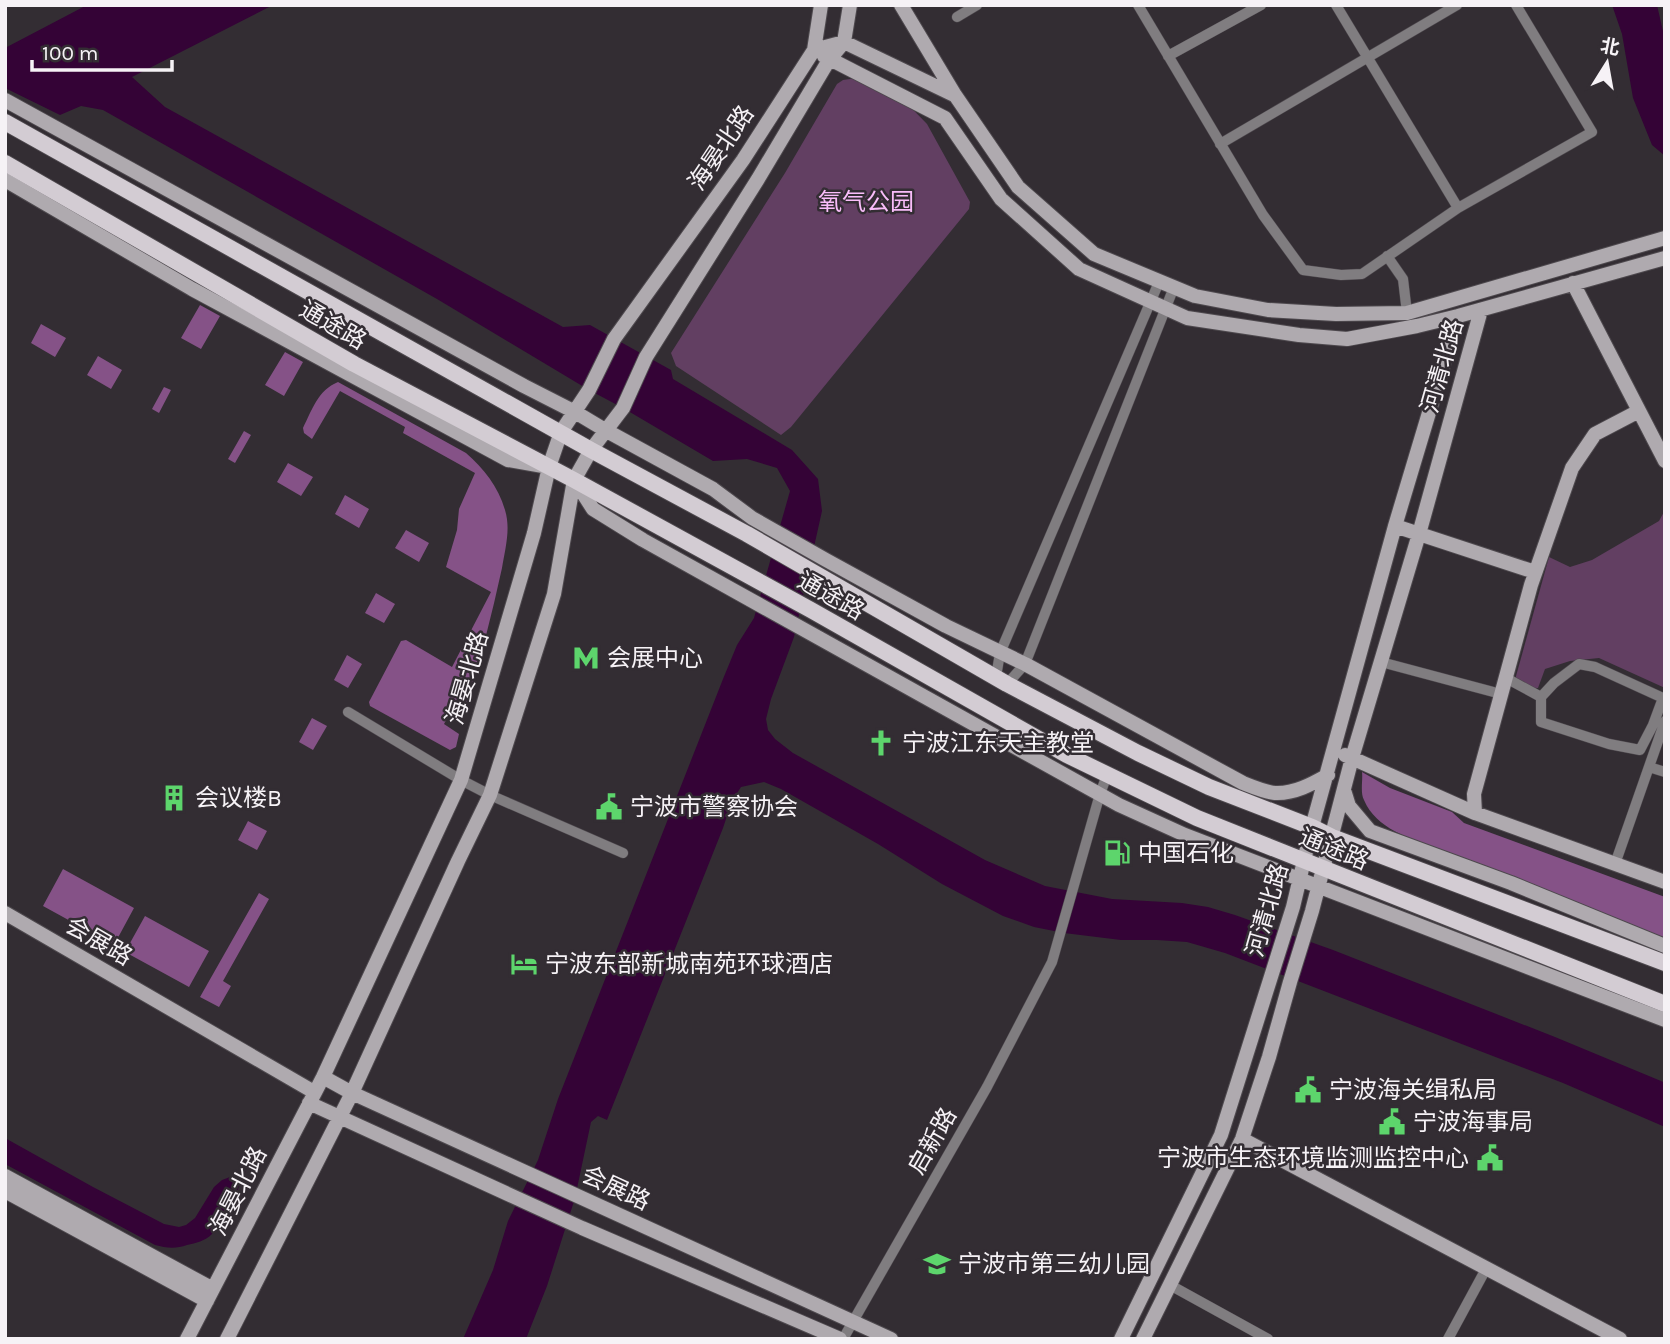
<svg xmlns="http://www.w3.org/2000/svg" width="1670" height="1344" viewBox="0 0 1670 1344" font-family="Karla,'Noto Sans SC',sans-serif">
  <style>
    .green { fill: #623f62 }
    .forest { fill: #855287 }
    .water { fill: #340336 }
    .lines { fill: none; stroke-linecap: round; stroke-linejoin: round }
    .street-casing { stroke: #4e494e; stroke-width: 11 }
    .secondary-casing { stroke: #4e494e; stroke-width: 16 }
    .primary-casing { stroke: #4e494e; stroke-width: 18 }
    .street { stroke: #807d80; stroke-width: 10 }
    .secondary { stroke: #afaaaf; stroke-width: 14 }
    .primary { stroke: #d3ccd3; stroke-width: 16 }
    .labels { text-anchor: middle; stroke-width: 5; stroke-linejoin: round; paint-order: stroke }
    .street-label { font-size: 24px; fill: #f6f2f6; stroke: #332d33 }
    .park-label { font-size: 24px; fill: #f9bdfa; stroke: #332d33 }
    .poi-label { font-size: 24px; fill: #f6f2f6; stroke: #332d33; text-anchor: start }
  </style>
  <rect width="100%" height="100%" fill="#332d33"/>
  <path class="green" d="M871,76L888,84L927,124L970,202L969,209L791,427L781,435L676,366L671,353L785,173L837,84L843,80Z
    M1665,510V688L1599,658L1570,661L1545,669L1538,688L1513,687L1549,557L1570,567L1592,560L1659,521Z"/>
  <path class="forest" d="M200,305L220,316L201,349L181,338Z
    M41,324L66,338L55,357L31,343Z
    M285,352L303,362L284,396L265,385Z
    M98,356L122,370L111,389L87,375Z
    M338,382L466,453C484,469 498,486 505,510C511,529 505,549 502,568C492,615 479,662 467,709L455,703L444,724L459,734L456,747L450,750L370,706L369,702L401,641L406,640L452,667L491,592L446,567L457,530L459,509L475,473L403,433L405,427L340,391L312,439L304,433L303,428C312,410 318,390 338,382Z
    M164,387L171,390L159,413L152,409Z
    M244,431L251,435L235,463L228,459Z
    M288,463L313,477L301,496L277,482Z
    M345,495L369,509L359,528L335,514Z
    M406,530L429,543L419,562L395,548Z
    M376,593L395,604L384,623L365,613Z
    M347,655L362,664L348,688L334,680Z
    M312,718L327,726L313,750L299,742Z
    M1362,772L1390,788L1452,812L1464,823L1665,897V939L1437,849C1410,838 1376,829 1364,800C1360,793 1363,780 1362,772Z
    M248,821L267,831L257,850L238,840Z
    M63,869L134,908L114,945L43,906Z
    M259,893L269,899L223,981L231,986L219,1007L200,997Z
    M145,916L209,951L189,987L125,952Z"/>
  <path class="water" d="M87,5H273L132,77L165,107L563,327L590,325L671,370L673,379L792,450L818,479L822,511L794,637L771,699L766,719L768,730L775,739L793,753L985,860L1045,886L1112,899L1182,903L1208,907L1235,915L1333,950L1555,1037L1661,1081L1665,1083V1127L1563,1083L1225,953L1187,942L1157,940H1121L1064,933L1034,927L1003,916L942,884L878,844L781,789L764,782L741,787L732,801L723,828L607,1120L598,1116L591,1122L575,1198L547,1286L526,1339H463L493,1270L508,1221L538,1160L558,1099L723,679L737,645L754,618L790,491L777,468L747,459L713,461L623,408L589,390L437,299L103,110L81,106L60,115L5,88V48Z
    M1612,5H1657L1665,40V156L1652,145L1633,98L1622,34Z
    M5,1138L93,1187L164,1224L179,1227L186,1225L195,1218L214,1187L222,1180L246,1171C236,1192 228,1217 212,1234C205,1241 196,1243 187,1245C176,1249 166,1248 155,1245L5,1164Z"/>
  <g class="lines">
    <g class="street-casing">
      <path id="street" d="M1138,5L1263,215L1303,270L1341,275L1362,274L1458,208L1592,132L1516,5
        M1336,5L1458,208
        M957,17L977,5
        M1168,56L1261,5
        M1220,144L1457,5
        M1387,256L1403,279L1407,313
        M1381,662L1501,694
        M996,677L1000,653L1159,282
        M1506,678L1541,697V722L1609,744L1640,750L1653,725L1663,698L1595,667L1579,664L1554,683L1541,697
        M1007,684L1025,664L1174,287
        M348,712L461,780L490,795L623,853
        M1649,767L1665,772
        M1615,864L1665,721
        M1170,1285L1268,1339
        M843,1339L987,1087L1052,962L1100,794L1107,775
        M1448,1339L1487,1267"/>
    </g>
    <g class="secondary-casing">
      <path id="secondary" d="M901,5L955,95L1018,187L1094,254L1195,296L1268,310L1336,314L1407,313L1665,238
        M814,50L844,42L954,95
        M824,56L945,118L1001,199L1079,269L1187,318L1299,335L1347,339L1417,326L1458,316L1665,258
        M5,100L524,386L575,412L605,430L713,489L752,518L826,560L946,626L1025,664L1243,783C1253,787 1265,792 1275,793C1294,794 1312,784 1328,775
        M5,180L192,289L508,460L543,466
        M1573,283L1665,461
        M1639,411L1595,434L1572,468L1531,585L1474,794L1475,813L1665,882
        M575,481L593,509L643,540L1119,805L1185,835L1665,1020
        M1395,526L1535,572
        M1345,755L1475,813
        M1344,790L1349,806L1370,831L1511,883L1665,946
        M5,913L314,1092
        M323,1077L352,1093L891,1339
        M309,1103L582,1228L840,1339
        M1242,1139L1620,1339
        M5,1176L213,1289
        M5,1191L207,1301
        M187,1339L323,1077L461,780L534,533L549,467L561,432L589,390L614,339L743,160L814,50L821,5
        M227,1339L352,1093L458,861L490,795L554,594L574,480L591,450L623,408L646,357L758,179L829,60L844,42L850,5
        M1121,1339L1221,1135L1293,907L1312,827L1395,526L1458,316
        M1143,1339L1242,1139L1269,1057L1290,982L1312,911L1352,758L1419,534L1481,310"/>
    </g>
    <g class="primary-casing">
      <path id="primary" d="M5,122L591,450L747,534L1007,684L1138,753L1209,787L1312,827L1332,837L1665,963
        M5,163L354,364L574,480L811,610L1067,755L1197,818L1665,1004"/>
    </g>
    <use href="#street" class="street"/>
    <use href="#secondary" class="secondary"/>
    <use href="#primary" class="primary"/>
  </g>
  <defs>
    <g id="metro-bare" transform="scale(2.1)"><path d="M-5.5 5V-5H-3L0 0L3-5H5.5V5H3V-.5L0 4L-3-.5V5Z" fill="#5dd56c" stroke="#332d33" stroke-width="2.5" paint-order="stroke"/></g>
    <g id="church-bare" transform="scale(2.1)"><path d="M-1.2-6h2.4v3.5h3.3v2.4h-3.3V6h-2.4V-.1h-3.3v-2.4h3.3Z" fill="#5dd56c" stroke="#332d33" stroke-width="2.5" paint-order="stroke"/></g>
    <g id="building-bare" transform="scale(2.1)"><path d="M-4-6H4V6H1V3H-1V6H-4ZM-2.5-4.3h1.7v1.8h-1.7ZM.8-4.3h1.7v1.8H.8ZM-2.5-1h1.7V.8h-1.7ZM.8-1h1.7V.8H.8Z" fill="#5dd56c" stroke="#332d33" stroke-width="2.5" paint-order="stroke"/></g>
    <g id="civic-bare" transform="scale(2.1)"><path d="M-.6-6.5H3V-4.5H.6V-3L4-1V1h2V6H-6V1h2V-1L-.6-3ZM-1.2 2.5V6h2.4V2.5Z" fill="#5dd56c" stroke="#332d33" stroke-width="2.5" paint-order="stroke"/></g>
    <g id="fuel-bare" transform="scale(2.1)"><path d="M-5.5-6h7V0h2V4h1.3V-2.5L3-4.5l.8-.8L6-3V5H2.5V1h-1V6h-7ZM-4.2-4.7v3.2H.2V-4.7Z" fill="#5dd56c" stroke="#332d33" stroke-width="2.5" paint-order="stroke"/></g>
    <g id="hotel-bare" transform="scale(2.1)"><path d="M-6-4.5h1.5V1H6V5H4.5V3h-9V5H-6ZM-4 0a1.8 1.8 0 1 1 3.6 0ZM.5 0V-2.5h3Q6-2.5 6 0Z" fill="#5dd56c" stroke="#332d33" stroke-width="2.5" paint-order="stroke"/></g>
    <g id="school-bare" transform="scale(2.1)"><path d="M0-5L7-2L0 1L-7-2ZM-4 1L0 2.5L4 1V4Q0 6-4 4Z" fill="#5dd56c" stroke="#332d33" stroke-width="2.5" paint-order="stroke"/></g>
  </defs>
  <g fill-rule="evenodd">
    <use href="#metro-bare" x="586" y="658"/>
    <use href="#church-bare" x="881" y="743"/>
    <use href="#building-bare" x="174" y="798"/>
    <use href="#civic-bare" x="609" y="807"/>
    <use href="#fuel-bare" x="1117" y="853"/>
    <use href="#hotel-bare" x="524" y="964"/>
    <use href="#civic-bare" x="1308" y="1090"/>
    <use href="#civic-bare" x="1392" y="1122"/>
    <use href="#civic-bare" x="1490" y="1158"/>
    <use href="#school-bare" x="937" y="1264"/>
  </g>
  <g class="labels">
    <g class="street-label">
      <text transform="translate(721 148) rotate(-56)" y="8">海晏北路</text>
      <text transform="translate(333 325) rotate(30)" y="8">通途路</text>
      <text transform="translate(1442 366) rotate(-74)" y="8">河清北路</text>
      <text transform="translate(831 596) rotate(29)" y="8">通途路</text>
      <text transform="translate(467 678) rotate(-74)" y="8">海晏北路</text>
      <text transform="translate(1334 849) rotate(22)" y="8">通途路</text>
      <text transform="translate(1267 910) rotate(-74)" y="8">河清北路</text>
      <text transform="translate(99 941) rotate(30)" y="8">会展路</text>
      <text transform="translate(932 1141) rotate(-60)" y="8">启新路</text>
      <text transform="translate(616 1188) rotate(25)" y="8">会展路</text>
      <text transform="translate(238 1191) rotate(-63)" y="8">海晏北路</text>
    </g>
    <g class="park-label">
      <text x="866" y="210">氧气公园</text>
    </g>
    <g class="poi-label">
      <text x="607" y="666">会展中心</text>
      <text x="902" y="751">宁波江东天主教堂</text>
      <text x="195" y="806">会议楼B</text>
      <text x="630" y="815">宁波市警察协会</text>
      <text x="1138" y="861">中国石化</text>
      <text x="545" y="972">宁波东部新城南苑环球酒店</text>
      <text x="1329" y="1098">宁波海关缉私局</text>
      <text x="1413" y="1130">宁波海事局</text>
      <text x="1469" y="1166" text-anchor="end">宁波市生态环境监测监控中心</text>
      <text x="958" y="1272">宁波市第三幼儿园</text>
    </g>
  </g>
  <rect width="1670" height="1344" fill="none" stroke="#f6f2f6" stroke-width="14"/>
  <g transform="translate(1607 63) rotate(11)" stroke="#332d33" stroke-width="5" paint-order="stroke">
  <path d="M0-5L12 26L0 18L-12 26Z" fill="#f6f2f6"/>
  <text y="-10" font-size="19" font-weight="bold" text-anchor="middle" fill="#f6f2f6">北</text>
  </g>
  <path d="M32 60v10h140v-10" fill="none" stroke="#f6f2f6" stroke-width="3.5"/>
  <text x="42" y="60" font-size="21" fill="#f6f2f6" stroke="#332d33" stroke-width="5" paint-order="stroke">100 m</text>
</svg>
